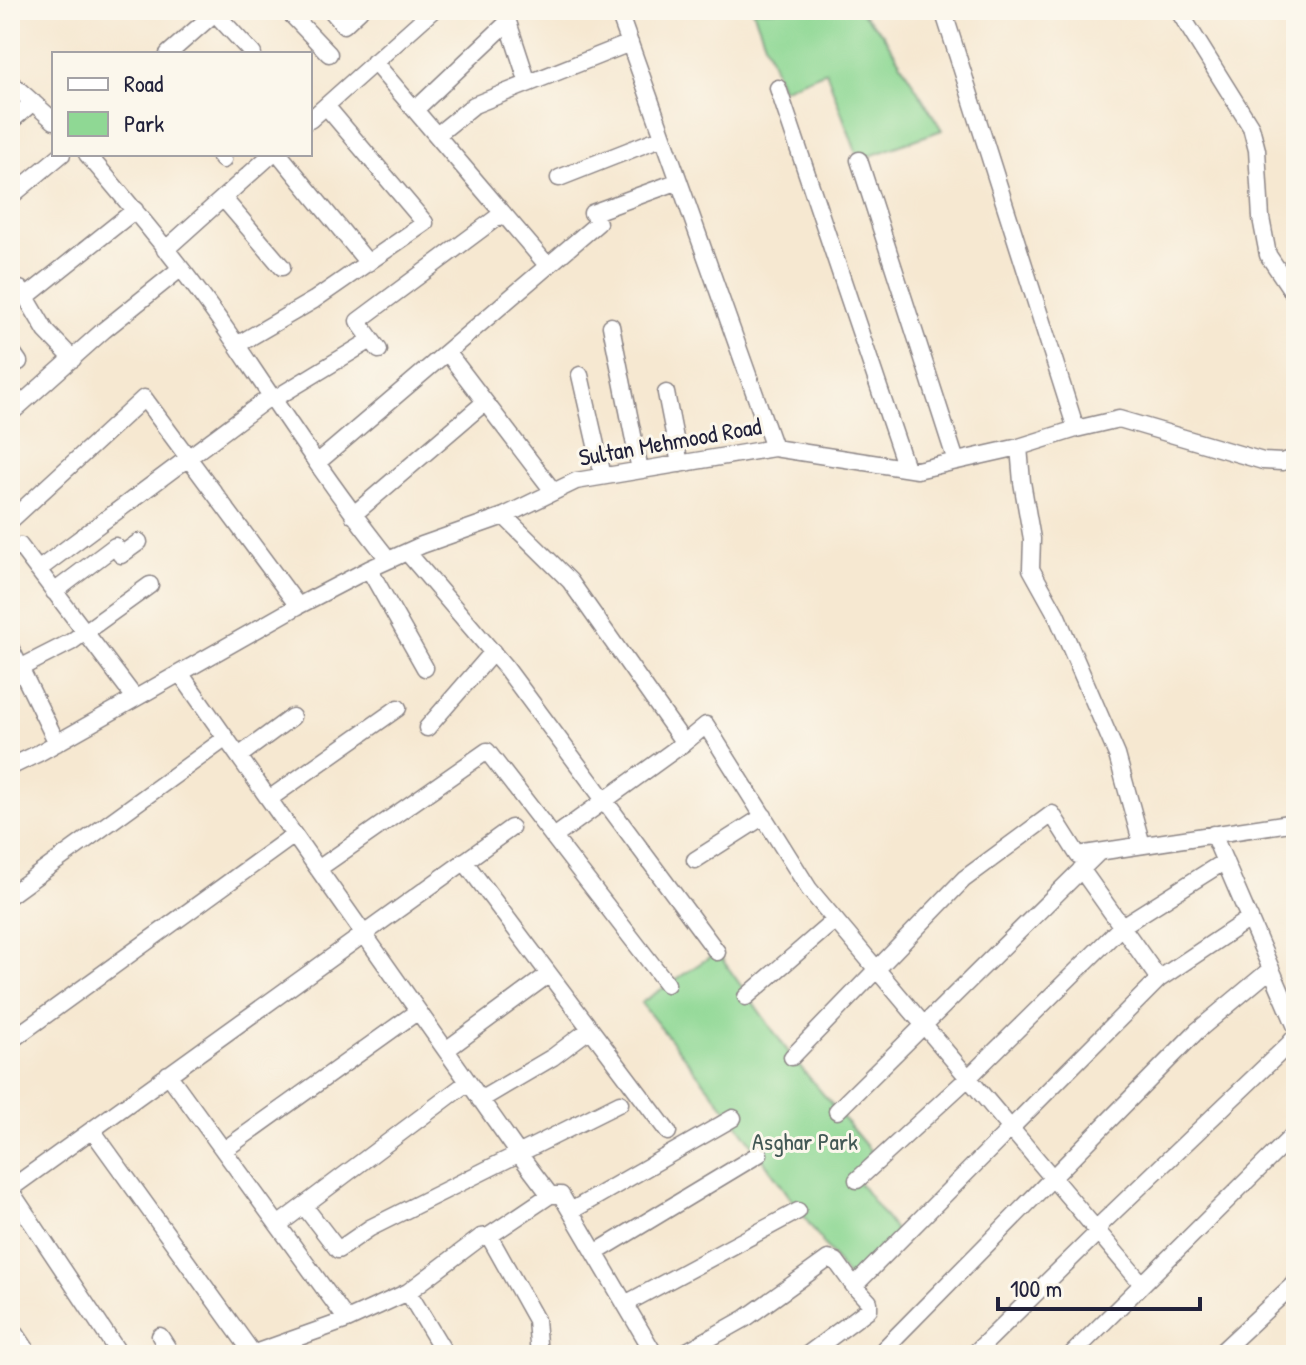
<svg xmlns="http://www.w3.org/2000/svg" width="1306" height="1365" viewBox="0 0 1306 1365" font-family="'Patrick Hand',sans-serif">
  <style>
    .green { fill: #8fd894; stroke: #587d68; stroke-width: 2 }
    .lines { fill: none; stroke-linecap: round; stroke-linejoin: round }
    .minor-casing { stroke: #8c8586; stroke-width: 19 }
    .minor { stroke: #fff; stroke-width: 16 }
    .labels { text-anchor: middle; stroke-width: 6; stroke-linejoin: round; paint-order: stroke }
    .street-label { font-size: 24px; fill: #22223b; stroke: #fbf7ec }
    .park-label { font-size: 24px; fill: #435956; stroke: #fbf7ec }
  </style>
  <rect width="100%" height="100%" fill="#fbf7ec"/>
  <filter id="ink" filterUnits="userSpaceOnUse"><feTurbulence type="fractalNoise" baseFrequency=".0125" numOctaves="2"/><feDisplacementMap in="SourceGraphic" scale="16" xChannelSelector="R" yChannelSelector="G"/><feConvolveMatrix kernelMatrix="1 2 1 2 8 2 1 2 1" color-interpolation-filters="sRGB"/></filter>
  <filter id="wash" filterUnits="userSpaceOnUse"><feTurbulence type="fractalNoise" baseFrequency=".006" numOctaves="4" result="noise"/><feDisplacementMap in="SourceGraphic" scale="32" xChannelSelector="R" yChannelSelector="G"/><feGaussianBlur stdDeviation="1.8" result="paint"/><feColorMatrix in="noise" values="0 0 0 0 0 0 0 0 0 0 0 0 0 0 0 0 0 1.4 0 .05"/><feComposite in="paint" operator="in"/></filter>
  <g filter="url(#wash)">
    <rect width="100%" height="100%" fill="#f6e8d1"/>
    <path class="green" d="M753,10H858L882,33L942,130L859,160L826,71L782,89Z
      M717,952L792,1057L874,1155L854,1176L901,1238L854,1286L733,1118L641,1003Z"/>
  </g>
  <g filter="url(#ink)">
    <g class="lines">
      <g class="minor-casing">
        <path id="minor" d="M287,10L329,54
          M331,10L344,25L360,10
          M618,10L774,448
          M943,10L1076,429
          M1178,10L1251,127L1257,150L1261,218L1268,255L1296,297
          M215,13L253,54
          M168,54L218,10
          M374,62L548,266
          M10,82L54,121
          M778,88L906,468
          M415,110L508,22L528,83
          M310,120L433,10
          M10,122L33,102
          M437,135L474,105L630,43
          M87,154C138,214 190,276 234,341C284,415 333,490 389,560
          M218,154L223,160
          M279,154L368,263
          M859,160L956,461
          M559,178L663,137
          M10,197L62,154
          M223,198L282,267
          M592,213L679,181
          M165,250L272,154
          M10,295L20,289L26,297L135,210
          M26,297L46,331L73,359
          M611,326L640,470
          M237,345L314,300L425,223L326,106
          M10,349L19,362
          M379,350L358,321L503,213
          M447,352L553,491
          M580,375L603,476
          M666,393L680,464
          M274,399L371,340
          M10,414L104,330L180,269
          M1019,447L1022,482L1032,539L1031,569L1056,614L1117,755L1142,845
          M317,463L598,223
          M353,515L485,402
          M504,516L570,581L684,743L706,725L809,889L1142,1284
          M10,521L144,398L298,606
          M10,550L20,546L135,698
          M407,552L506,668L717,952
          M369,569L425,668
          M38,570L271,396
          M54,592L115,546L121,555L139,542
          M10,647L57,743
          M20,668L71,642L150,585
          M180,673L519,1154L550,1195H561L655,1355
          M427,728L493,652
          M239,756L292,717
          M10,767L39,753L298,606L369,569L422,545L504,516L576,481L774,448L917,470L1019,447L1076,429L1119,419L1263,461L1282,462L1296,458
          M269,799L398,708
          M1213,834L1296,1027
          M554,837L684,743
          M695,860L764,816
          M464,861L668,1132
          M318,869L487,751L667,984
          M1081,869L1159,979L1250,918
          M10,895L226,738
          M746,997L835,920
          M1295,1037L1289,1044L1296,1060
          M10,1041L294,835
          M446,1050L549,974
          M792,1057L964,879L1052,814L1078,855L1296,822
          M168,1074L347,1320
          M480,1100L553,1057L590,1029
          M837,1111L1099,852
          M92,1130L254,1355
          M224,1150L418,1011
          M857,1180L968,1078L1122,926L1225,861
          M10,1189L511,828
          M10,1190L120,1355
          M304,1206L338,1250L370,1228L620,1103
          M571,1211L733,1118
          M278,1225L468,1082
          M489,1236L536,1320L539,1355
          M595,1253L759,1154
          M408,1292L446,1355
          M625,1304L798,1211
          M10,1325L30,1355
          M160,1336L172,1355
          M884,1349L1197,1031L1271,969
          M249,1355L347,1320L408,1292L481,1237L489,1236L550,1195
          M680,1355L746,1318L828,1259L836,1261L854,1286L1159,979
          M807,1355L869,1309V1302L854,1286
          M973,1355L1098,1232L1101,1224L1289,1044
          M1071,1355L1296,1132
          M1218,1355L1296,1282"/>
      </g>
      <use href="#minor" class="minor"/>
    </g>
  </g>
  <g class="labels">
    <g class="street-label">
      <text transform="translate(670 442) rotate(-10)" y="8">Sultan Mehmood Road</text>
    </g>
    <g class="park-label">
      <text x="805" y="1150">Asghar Park</text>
    </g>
  </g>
  <rect width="1306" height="1365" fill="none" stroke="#fbf7ec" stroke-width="40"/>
  <rect x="52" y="52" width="260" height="104" fill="#fbf7ec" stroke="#a4a2a5" stroke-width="2"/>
  <rect x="68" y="78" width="40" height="12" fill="#ffffff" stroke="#a4a2a5" stroke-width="2"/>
  <text x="124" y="92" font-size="24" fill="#22223b">Road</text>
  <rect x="68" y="112" width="40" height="24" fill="#8fd894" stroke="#a4a2a5" stroke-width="2"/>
  <text x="124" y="132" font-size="24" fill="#22223b">Park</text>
  <path d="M998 1297v12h202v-12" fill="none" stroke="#22223b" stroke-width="4"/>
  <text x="1010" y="1297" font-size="24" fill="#22223b" stroke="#fbf7ec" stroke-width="6" paint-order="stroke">100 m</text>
</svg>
